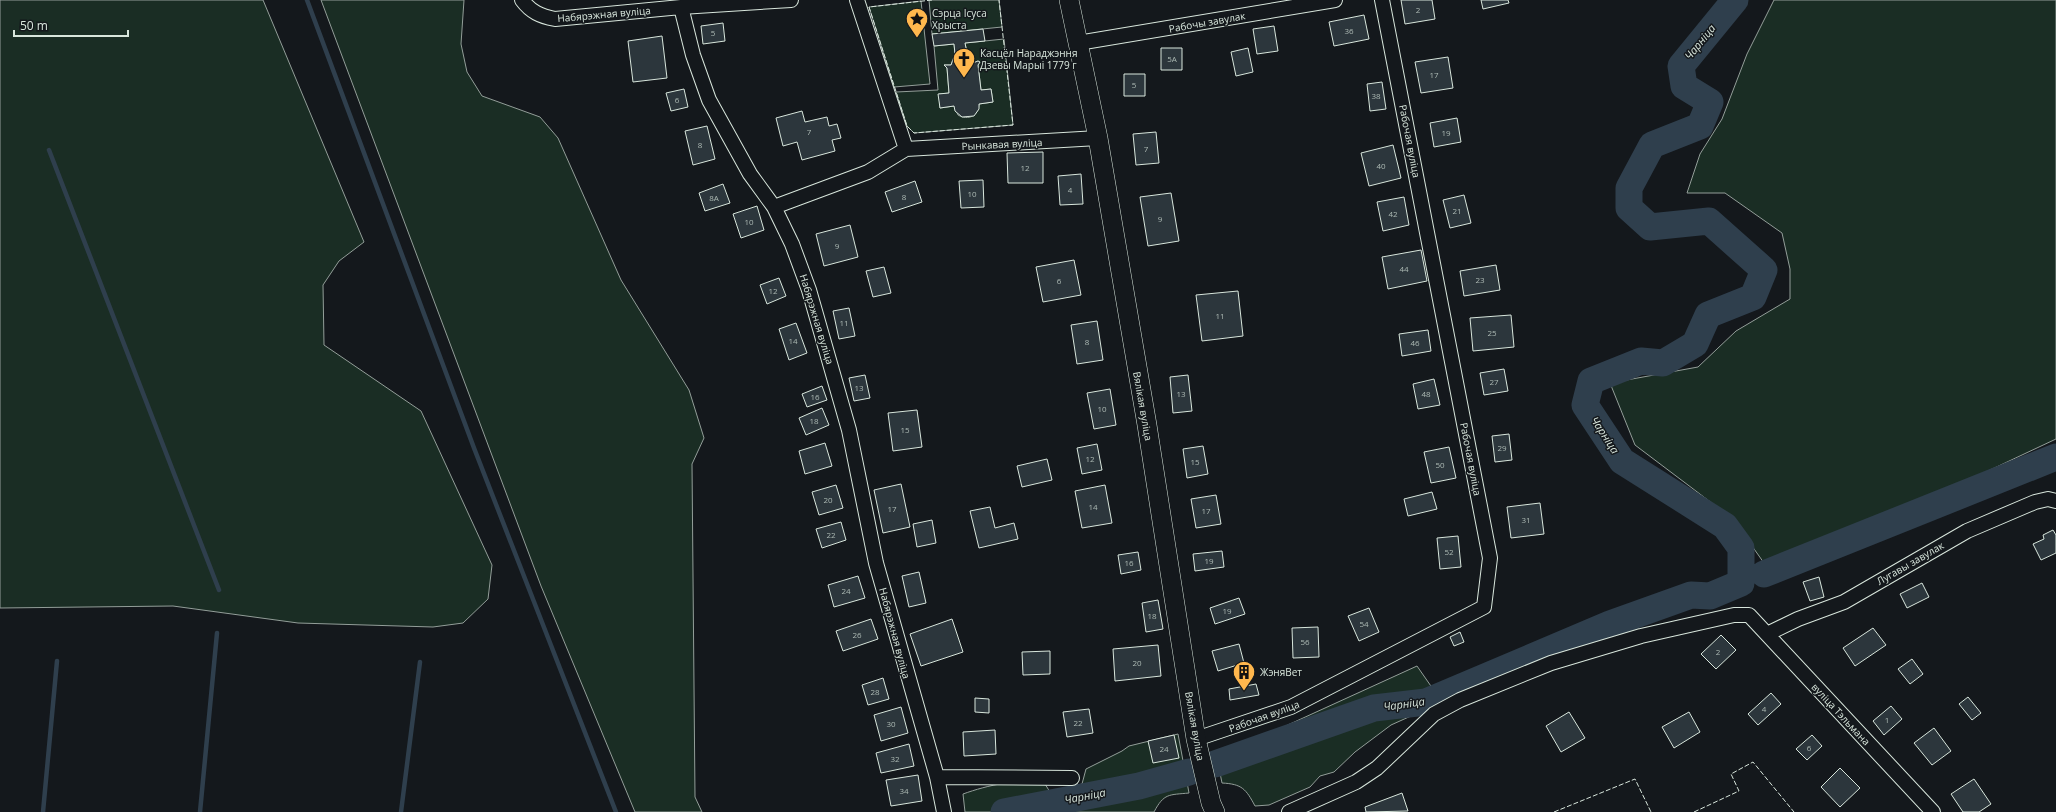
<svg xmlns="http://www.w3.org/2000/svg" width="2056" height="812" viewBox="0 0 2056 812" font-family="'Open Sans',sans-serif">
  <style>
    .green { fill: #1a2d24; stroke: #939e99 }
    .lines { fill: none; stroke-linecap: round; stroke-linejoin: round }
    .stream { stroke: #2f3f4d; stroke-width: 4.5 }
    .river { stroke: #2f3f4d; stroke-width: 27 }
    .building { fill: #2c363c; stroke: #d8e6dc }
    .street-casing { stroke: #d8e6dc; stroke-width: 16 }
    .secondary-casing { stroke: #d8e6dc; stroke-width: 20 }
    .street { stroke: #14181c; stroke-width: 14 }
    .secondary { stroke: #14181c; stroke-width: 19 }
    .fence { stroke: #d8e6dc; stroke-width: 1; stroke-dasharray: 5 2; stroke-linecap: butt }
    .labels { text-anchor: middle; stroke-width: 3; stroke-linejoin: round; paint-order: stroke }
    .number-label { font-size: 8px; fill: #adbab4 }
    .poi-label { font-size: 10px; fill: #d8e6dc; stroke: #14181c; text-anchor: start }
    .street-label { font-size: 10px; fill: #d8e6dc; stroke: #14181c }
    .water-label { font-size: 11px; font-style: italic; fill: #d8e6dc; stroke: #14181c }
  </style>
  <rect width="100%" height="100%" fill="#14181c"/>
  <path class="green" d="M0,0H263L364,242L339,261L323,285L324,345L421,411L492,565L488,599L463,623L433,627L298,623L173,606L0,608Z
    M321,0H464L461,44L467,72L482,96L540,117L558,138L621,280L689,390L704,438L692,464L695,797L702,812H635L541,586Z
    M929,0H999L1002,27L932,34Z
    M1774,0H2056V439L1771,573L1733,519L1635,445L1610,383L1698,367L1736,331L1790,299V269L1782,233L1725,193H1687L1700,154L1722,119L1747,54Z
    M921,1L930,84L894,87L869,7Z
    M1004,39L1013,125L914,133L907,126L896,92L938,90L934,46L954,44L955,54L951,65H944L947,68L949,93L939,94L940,108L954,106L958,115C968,121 979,116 979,104L993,102L991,89L981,90L978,65L980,62L978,61L973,63L967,53L965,43Z
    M1417,666L1442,702L1391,725L1355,752L1334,772L1320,776L1310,787L1269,805L1255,806C1246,789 1242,784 1222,783L1216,753L1279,729Z
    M1178,734L1189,793C1169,795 1164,793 1154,812H965L963,794C988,785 1019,778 1045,784L1050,792L1082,784L1086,769L1122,751L1129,746Z"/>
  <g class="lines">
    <path class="stream" d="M307,0L474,448L616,812
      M49,150L219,590
      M43,812L57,661
      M200,812L217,633
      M401,812L420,662"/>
    <path class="river" d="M1764,574L2056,457
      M1215,764L1374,708L1426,702L1610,624L1691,595L1710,596L1741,583V548L1725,526L1622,461L1585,405L1591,381L1641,361L1663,363L1695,344L1708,315L1753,297L1764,270L1709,221L1650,227L1629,208V188L1652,145L1700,126L1710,102L1684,86L1681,66L1735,0
      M1004,812L1139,786L1189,772"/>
  </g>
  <path class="building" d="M1401,0H1432L1435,19L1405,24Z
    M1481,0H1508L1509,3L1483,9Z
    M1364,15L1369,39L1334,46L1329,22Z
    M723,23L725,41L703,44L701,26Z
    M1274,26L1278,51L1257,54L1253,29Z
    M983,29L985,41L965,43L967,53L973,63L978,61L980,62L978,65L981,90L991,89L993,102L979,104V109L974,116L962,117L955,111L954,106L940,108L938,94L949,93L947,68L944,65H951L955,54L954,44L934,46L932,34Z
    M662,36L667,78L633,82L628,41Z
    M1161,48H1182V70H1161Z
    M1248,48L1253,72L1236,76L1231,52Z
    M1448,57L1453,88L1421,93L1415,62Z
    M1124,74H1145V96H1124Z
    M1382,82L1386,109L1370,111L1367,84Z
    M684,89L688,107L671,111L666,93Z
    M802,111L805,122L827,117L829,126L837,124L841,138L832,140L835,151L802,160L797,142L783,146L776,118Z
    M1457,118L1461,142L1434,147L1430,123Z
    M707,126L715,159L693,165L685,131Z
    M1156,132L1159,163L1136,165L1133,134Z
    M1393,145L1401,178L1369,186L1361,153Z
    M1043,152V183H1008L1007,153Z
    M1081,174L1083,204L1060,205L1058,176Z
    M983,180L984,207L961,208L959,181Z
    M915,181L922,202L892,212L885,192Z
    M723,184L730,203L705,211L699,193Z
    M1171,193L1179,241L1148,246L1140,197Z
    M1464,195L1471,223L1450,228L1443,200Z
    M1404,197L1409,225L1383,231L1377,202Z
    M757,206L764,230L741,238L733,214Z
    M850,225L858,257L824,266L816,234Z
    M1421,250L1427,281L1388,289L1382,257Z
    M1074,260L1081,295L1043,302L1036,267Z
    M1496,265L1500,290L1464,296L1460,271Z
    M884,267L891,293L873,297L866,271Z
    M779,278L786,296L767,304L760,285Z
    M1238,291L1243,336L1202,341L1196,295Z
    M849,308L855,336L839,339L833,311Z
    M1511,315L1514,347L1473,351L1470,318Z
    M1097,321L1103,360L1077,364L1071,325Z
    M796,323L807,353L789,360L779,329Z
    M1428,330L1431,351L1402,356L1399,334Z
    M1504,369L1508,391L1484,395L1480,373Z
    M865,375L870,398L854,401L849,378Z
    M1188,375L1192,411L1173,413L1170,377Z
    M1434,379L1440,405L1418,409L1413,384Z
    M822,386L827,400L807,407L802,394Z
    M1110,389L1116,425L1094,429L1087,393Z
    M822,408L829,425L806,435L799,418Z
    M917,410L922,447L893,451L888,413Z
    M1509,434L1512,460L1495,462L1492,436Z
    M825,443L832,466L805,474L799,451Z
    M1097,444L1102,470L1082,474L1077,448Z
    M1203,446L1208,474L1187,478L1183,449Z
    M1449,447L1456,478L1431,483L1424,452Z
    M1047,459L1052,480L1022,487L1017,466Z
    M901,484L910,527L883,533L874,490Z
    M836,485L843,508L819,515L812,492Z
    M1105,485L1112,523L1082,528L1075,491Z
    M1432,492L1437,509L1408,516L1404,499Z
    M1216,495L1221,524L1196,528L1191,499Z
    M1540,503L1544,534L1511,538L1507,507Z
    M990,507L995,528L1014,523L1018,539L979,548L970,511Z
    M932,520L936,543L917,547L913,524Z
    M841,522L846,540L822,548L816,529Z
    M2053,530L2056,535V553L2041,560L2033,544L2044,539L2043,535Z
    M1458,536L1461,567L1440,569L1437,538Z
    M1222,551L1224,567L1195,571L1193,554Z
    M1138,552L1141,570L1121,574L1118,555Z
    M919,572L926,603L909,607L902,576Z
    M858,576L865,598L834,607L828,585Z
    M1819,577L1824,597L1810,601L1803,582Z
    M1922,583L1929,597L1907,608L1900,594Z
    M1239,598L1245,614L1215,624L1210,608Z
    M1158,600L1163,629L1146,632L1142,603Z
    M1369,608L1379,632L1359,641L1348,616Z
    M871,619L878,639L843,651L836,631Z
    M952,619L963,652L921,666L910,634Z
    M1318,627L1319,657L1293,658L1292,628Z
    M1873,628L1886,645L1855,666L1843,648Z
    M1460,632L1464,642L1454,646L1450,637Z
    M1721,635L1736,650L1716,669L1701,654Z
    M1239,644L1244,663L1218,671L1212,651Z
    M1158,645L1161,676L1115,681L1113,649Z
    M1050,651V674L1023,675L1022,652Z
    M1912,659L1923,674L1910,684L1898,669Z
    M883,678L889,699L868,705L862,685Z
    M1256,684L1259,695L1230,700L1229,689Z
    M1771,693L1781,704L1758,725L1748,714Z
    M1968,697L1981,713L1972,720L1959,704Z
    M975,698L989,699V713L975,712Z
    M1891,706L1902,719L1884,735L1873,721Z
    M901,707L908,733L881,741L874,715Z
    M1089,709L1093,733L1067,737L1063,712Z
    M1569,712L1585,738L1561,752L1546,726Z
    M1689,712L1700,732L1674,748L1662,727Z
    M1934,728L1951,751L1932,765L1914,743Z
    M995,730L996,754L964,756L963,732Z
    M1174,735L1179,758L1153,763L1148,741Z
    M1812,735L1822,746L1807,760L1796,749Z
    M909,744L914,766L881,773L876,753Z
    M1840,768L1860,788L1840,807L1821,787Z
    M918,775L922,801L891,806L886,780Z
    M1974,779L1991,804L1979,812H1963L1951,794Z
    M1402,793L1408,811L1366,812L1365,807Z"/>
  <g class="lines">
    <g class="street-casing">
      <path id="street" d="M522,0C531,12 540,16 555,19L681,7L791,0
        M857,0L906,149
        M681,7L693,55L709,100L750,174L774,207L792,244L809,290L849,430L876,563L937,777L944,812
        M1078,43L1335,0
        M774,207L868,172L906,149L1098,138
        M1767,634L1798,619L1844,602L1967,531L2035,502L2048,499L2056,501
        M1196,739L1291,707L1484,607L1490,558L1382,0
        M937,777L1072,778
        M1289,812L1356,782L1377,768L1434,714L1460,700L1551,663L1641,636L1734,615H1749L1933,812"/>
    </g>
    <g class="secondary-casing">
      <path id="secondary" d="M1069,0L1098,138L1147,425L1196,739L1211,803L1215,812"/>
    </g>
    <use href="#street" class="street"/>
    <use href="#secondary" class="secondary"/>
    <path class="fence" d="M932,0L869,7L907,126L914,133L1013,125L999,0
      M1554,812L1635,779L1651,812
      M1694,812L1739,791L1731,774L1753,762L1794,812"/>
  </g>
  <defs>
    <g id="sight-pin" transform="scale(1.15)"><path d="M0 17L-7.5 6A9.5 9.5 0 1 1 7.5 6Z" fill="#ffb74d" stroke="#14181c"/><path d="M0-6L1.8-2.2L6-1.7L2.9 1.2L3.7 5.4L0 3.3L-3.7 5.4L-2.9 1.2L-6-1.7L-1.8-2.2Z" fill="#111"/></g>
    <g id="church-pin" transform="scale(1.15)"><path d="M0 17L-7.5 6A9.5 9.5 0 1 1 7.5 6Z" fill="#ffb74d" stroke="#14181c"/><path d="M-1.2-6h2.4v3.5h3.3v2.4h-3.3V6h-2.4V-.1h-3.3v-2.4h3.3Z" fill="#111"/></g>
    <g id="building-pin" transform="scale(1.15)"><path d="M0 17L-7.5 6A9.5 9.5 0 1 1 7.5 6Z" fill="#ffb74d" stroke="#14181c"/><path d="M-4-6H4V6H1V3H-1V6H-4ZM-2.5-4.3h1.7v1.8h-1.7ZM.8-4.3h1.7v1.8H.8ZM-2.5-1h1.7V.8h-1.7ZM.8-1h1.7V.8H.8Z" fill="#111"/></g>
  </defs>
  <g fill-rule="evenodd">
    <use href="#sight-pin" x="917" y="19"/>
    <use href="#church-pin" x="964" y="59"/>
    <use href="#building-pin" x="1244" y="672"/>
  </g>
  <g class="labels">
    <g class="number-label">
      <text x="1418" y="13">2</text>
      <text x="1349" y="34">36</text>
      <text x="713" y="36">5</text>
      <text x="1172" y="62">5А</text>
      <text x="1434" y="78">17</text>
      <text x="1134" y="88">5</text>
      <text x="1376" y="99">38</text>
      <text x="677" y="103">6</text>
      <text x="809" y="135">7</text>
      <text x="1446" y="136">19</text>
      <text x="700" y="148">8</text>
      <text x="1146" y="152">7</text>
      <text x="1381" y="169">40</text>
      <text x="1025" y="171">12</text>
      <text x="1070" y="193">4</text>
      <text x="972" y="197">10</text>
      <text x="904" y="200">8</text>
      <text x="714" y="201">8А</text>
      <text x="1457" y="214">21</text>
      <text x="1393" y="217">42</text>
      <text x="1160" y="222">9</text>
      <text x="749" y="225">10</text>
      <text x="837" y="249">9</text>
      <text x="1404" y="272">44</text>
      <text x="1480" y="283">23</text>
      <text x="1059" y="284">6</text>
      <text x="773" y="294">12</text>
      <text x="1220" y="319">11</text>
      <text x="844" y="326">11</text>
      <text x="1492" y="336">25</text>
      <text x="793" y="344">14</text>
      <text x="1087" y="345">8</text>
      <text x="1415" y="346">46</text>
      <text x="1494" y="385">27</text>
      <text x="859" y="391">13</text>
      <text x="1181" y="397">13</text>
      <text x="1426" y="397">48</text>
      <text x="815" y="400">16</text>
      <text x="1102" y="412">10</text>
      <text x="814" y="424">18</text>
      <text x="905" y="433">15</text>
      <text x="1502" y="451">29</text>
      <text x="1090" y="462">12</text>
      <text x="1195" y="465">15</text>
      <text x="1440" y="468">50</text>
      <text x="828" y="503">20</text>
      <text x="1093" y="510">14</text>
      <text x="892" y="512">17</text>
      <text x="1206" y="514">17</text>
      <text x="1526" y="523">31</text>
      <text x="831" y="538">22</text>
      <text x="1449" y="555">52</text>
      <text x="1209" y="564">19</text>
      <text x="1129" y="566">16</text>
      <text x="846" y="594">24</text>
      <text x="1227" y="614">19</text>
      <text x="1152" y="619">18</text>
      <text x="1364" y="627">54</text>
      <text x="857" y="638">26</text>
      <text x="1305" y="645">56</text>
      <text x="1718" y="655">2</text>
      <text x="1137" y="666">20</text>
      <text x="875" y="695">28</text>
      <text x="1764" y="712">4</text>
      <text x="1887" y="723">1</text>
      <text x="1078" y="726">22</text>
      <text x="891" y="727">30</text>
      <text x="1809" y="751">6</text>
      <text x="1164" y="752">24</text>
      <text x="895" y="762">32</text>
      <text x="904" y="794">34</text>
    </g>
    <g class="poi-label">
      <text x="932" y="17">Сэрца Ісуса<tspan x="932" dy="12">Хрыста</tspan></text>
      <text x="980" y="57">Касцёл Нараджэння<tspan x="980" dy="12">Дзевы Марыі 1779 г</tspan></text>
      <text x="1260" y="676">ЖэняВет</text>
    </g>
    <g class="street-label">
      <text transform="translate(604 14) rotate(-5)" y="4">Набярэжная вуліца</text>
      <text transform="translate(1207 22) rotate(-10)" y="4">Рабочы завулак</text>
      <text transform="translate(1410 141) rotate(79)" y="4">Рабочая вуліца</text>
      <text transform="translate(1002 144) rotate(-3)" y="4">Рынкавая вуліца</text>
      <text transform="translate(817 319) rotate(73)" y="4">Набярэжная вуліца</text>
      <text transform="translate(1143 406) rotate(80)" y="4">Вялікая вуліца</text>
      <text transform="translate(1471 459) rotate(79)" y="4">Рабочая вуліца</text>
      <text transform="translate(1910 563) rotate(-30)" y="4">Лугавы завулак</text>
      <text transform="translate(895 633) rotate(75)" y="4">Набярэжная вуліца</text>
      <text transform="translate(1841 714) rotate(47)" y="4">вуліца Тэльмана</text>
      <text transform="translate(1264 716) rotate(-20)" y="4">Рабочая вуліца</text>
      <text transform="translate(1195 726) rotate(80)" y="4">Вялікая вуліца</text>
    </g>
    <g class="water-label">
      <text transform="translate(1700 42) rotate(-51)" y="4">Чарніца</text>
      <text transform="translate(1605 435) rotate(57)" y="4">Чарніца</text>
      <text transform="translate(1404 704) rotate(-8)" y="4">Чарніца</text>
      <text transform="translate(1085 796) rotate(-11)" y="4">Чарніца</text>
    </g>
  </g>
  <path d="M14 30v6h114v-6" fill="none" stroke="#d8e6dc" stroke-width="2"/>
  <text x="20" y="30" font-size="12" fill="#d8e6dc" stroke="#14181c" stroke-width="3" paint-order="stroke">50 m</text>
</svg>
